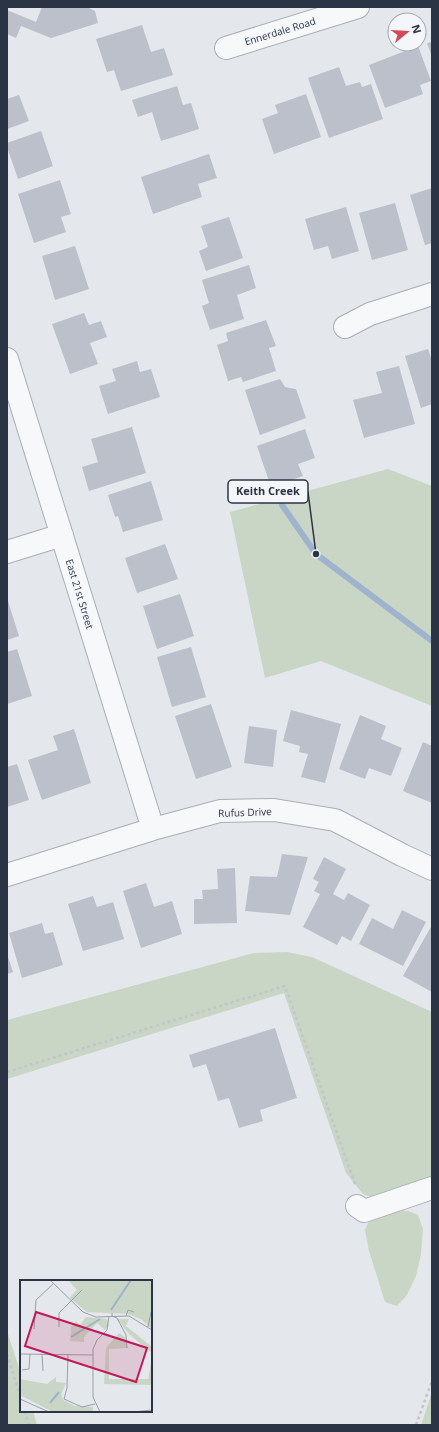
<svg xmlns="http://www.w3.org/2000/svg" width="439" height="1432" viewBox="0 0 439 1432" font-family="'Open Sans',sans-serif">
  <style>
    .green { fill: #c9d6c5 }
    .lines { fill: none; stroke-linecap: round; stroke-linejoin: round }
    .stream { stroke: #9fb4cc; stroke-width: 6 }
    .building { fill: #bbc0ca }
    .minor-casing { stroke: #a9aeb7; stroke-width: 24 }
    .path { stroke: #c2c5cb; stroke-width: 2.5; stroke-dasharray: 3 3; stroke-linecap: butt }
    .minor { stroke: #f7f8fa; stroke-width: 22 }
    .labels { text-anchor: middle; stroke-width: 3; stroke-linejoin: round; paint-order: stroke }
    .street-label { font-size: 10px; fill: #2b3445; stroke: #f4f6f9 }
    .inset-river { fill: none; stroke: #9fb4cc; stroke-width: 2 }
    .inset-road { fill: none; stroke: #9a9fa9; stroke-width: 1 }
    .view { fill: #c2185b; fill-opacity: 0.15; stroke: #c2185b; stroke-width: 2 }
    .inset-edge { fill: none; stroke: #2b3445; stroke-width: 2 }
    .leader { fill: none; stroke: #2b3445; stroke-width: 1.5 }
    .callout-dot { fill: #2b3445; stroke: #f4f6f9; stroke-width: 1.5 }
    .callout { fill: #f4f6f9; stroke: #2b3445; stroke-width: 1.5 }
    .callout-label { font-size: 11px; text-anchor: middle; font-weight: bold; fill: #2b3445 }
  </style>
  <rect width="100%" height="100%" fill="#e4e7ec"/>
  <path class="green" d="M388,469L432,486V706L321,661L265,678L230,512Z
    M287,952L312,957L432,1012V1179L380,1201L363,1194L346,1173L284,993L7,1079V1020L254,953Z
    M389,1210L408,1211L418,1215L423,1229L421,1254L416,1276L407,1295L397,1306L385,1302L369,1251L365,1230L371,1217Z
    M7,1331L21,1374V1411H33L37,1425H7Z
    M432,1392V1425H421Z"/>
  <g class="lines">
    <path class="stream" d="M282,505L316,554L432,641"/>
  </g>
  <path class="building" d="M42,7H87L95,11L98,23L51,38L21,26L16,38L7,34V10L36,22Z
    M142,25L151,52L164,48L173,75L121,91L114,70L107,72L96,39Z
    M432,42V57L427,43Z
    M418,46L431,81L420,85L423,94L385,108L369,65Z
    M339,67L346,86L360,82L362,87L371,84L383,119L329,138L308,78Z
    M177,86L183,105L191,103L199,129L161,141L152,112L138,117L132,100Z
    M306,94L321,137L274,154L262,119L278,113L275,105Z
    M19,95L29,121L7,129V99Z
    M41,131L53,166L18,179L7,147V143Z
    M209,154L217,178L198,184L202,197L153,214L141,177Z
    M60,180L71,214L61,217L66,232L34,243L18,194Z
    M432,188V243L425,245L410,195Z
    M395,203L408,250L372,260L359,213Z
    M346,207L359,251L332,259L328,246L314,250L305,219Z
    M229,217L243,258L206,271L199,251L208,247L201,226Z
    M75,246L89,289L55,300L42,256Z
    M249,265L256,288L237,295L244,319L210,330L202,306L209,303L202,280Z
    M84,313L89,325L101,321L107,337L90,343L98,364L70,374L52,324Z
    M266,320L276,346L269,348L276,371L243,382L241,377L228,381L217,345L228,341L226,333Z
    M428,349L432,361V404L421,408L405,356Z
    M137,361L140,372L151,369L160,397L108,414L99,386L116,381L112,369Z
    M399,366L415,424L364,438L353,400L382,393L376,372Z
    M280,379L285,387L296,389L306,418L260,435L245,390Z
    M132,427L146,473L89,491L82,467L98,462L91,439Z
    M305,429L315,458L298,464L303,476L271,487L257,446Z
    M151,481L163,520L123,532L118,516L115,517L108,495Z
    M165,544L178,579L137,593L125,558Z
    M180,594L194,636L157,649L143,606Z
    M7,598L19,636L7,640Z
    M191,647L206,697L172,707L157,657Z
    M17,649L32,696L7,704V652Z
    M211,704L232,767L196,779L175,716Z
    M291,710L341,724L325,783L301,777L308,754L299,752L300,746L283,741Z
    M360,715L386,726L381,739L402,748L391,776L369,768L365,779L339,769Z
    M249,726L277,730L273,767L244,763Z
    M74,729L91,783L42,800L28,760L58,750L53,736Z
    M423,742L432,746V803L403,791Z
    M17,764L29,800L7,807V767Z
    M282,854L308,857L290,915L245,911L250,876L277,877Z
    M324,857L346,869L333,894L344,900L348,893L370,905L351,941L342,936L337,945L303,927L320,894L314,891L319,882L313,879Z
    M235,868L237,923L194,924V899H203L202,890L218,889L217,869Z
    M146,883L154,907L172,901L182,934L141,948L123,891Z
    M93,896L97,907L113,902L124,939L83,951L68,904Z
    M402,910L426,922L403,966L359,944L372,918L393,929Z
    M42,923L45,934L53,932L63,965L22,978L9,933Z
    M432,925V992L403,976Z
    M7,954L13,972L7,974Z
    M275,1028L297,1098L260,1110L263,1121L239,1128L229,1098L218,1101L206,1064L193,1068L189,1055Z"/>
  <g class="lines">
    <g class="minor-casing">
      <path id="minor" d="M226,48L358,7
        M345,327L370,314L432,294
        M7,359L153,829
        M7,552L62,535
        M7,875L153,829L220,811L274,810L335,820L402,855L432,869
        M357,1206L364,1211L432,1188"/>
    </g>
    <path class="path" d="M7,1072L285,986L355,1184
      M7,1354L21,1399
      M25,1411L29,1425
      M416,1425L432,1381"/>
    <use href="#minor" class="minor"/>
  </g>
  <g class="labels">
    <g class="street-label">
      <text transform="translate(280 31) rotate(-17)" y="4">Ennerdale Road</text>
      <text transform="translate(80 594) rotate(73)" y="4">East 21st Street</text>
      <text transform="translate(245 812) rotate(-2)" y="4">Rufus Drive</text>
    </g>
  </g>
  <g transform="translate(20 1280)">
    <rect width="132" height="132" fill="#e4e7ec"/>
    <path d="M48,0H132V49L121,39L108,34L67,32L51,19L50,17L57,10ZM66,37L87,39L89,46L85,50L77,43L64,57V62L50,61L51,47L56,41L60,45ZM97,39H109L106,46L132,67V73L110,55ZM99,53L106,58L107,68L89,69V99H128L132,78V105L84,104L86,68ZM36,97V102L46,103L41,114L43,120L55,126L73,127V132H33L0,115V99L27,104Z" fill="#c9d6c5"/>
    <path class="inset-river" d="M91,30L111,0M51,57L80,39M30,123L39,112"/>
    <path class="inset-road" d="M30,0L63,32L76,37L109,36L132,50M92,33V36L97,38L106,55L107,68M106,36L108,30L114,32M39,47V33L62,10M128,47L131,32M14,49L16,20L34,3M0,74L73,75M22,74L23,91M48,74L47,108L44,119L62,127L75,124M2,90L9,89L10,74M0,119L29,132M80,132L73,117V69L77,60L87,50L89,36M113,132L132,130"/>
    <path class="view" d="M16,32L127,68L116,102L5,66Z"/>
    <rect width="132" height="132" class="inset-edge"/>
  </g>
  <path class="leader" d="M316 554L308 492"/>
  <circle class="callout-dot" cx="316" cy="554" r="4"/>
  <rect class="callout" x="228" y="480" width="80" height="23" rx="4"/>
  <g class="callout-label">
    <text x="268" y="495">Keith Creek</text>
  </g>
  <rect width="439" height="1432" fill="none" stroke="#2b3445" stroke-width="16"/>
  <g transform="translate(407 32) rotate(72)"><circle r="19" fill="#f4f6f9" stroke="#a4a8b1"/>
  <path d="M0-3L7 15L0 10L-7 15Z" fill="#d1495b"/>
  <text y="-6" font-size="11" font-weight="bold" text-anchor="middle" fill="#2b3445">N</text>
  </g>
</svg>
